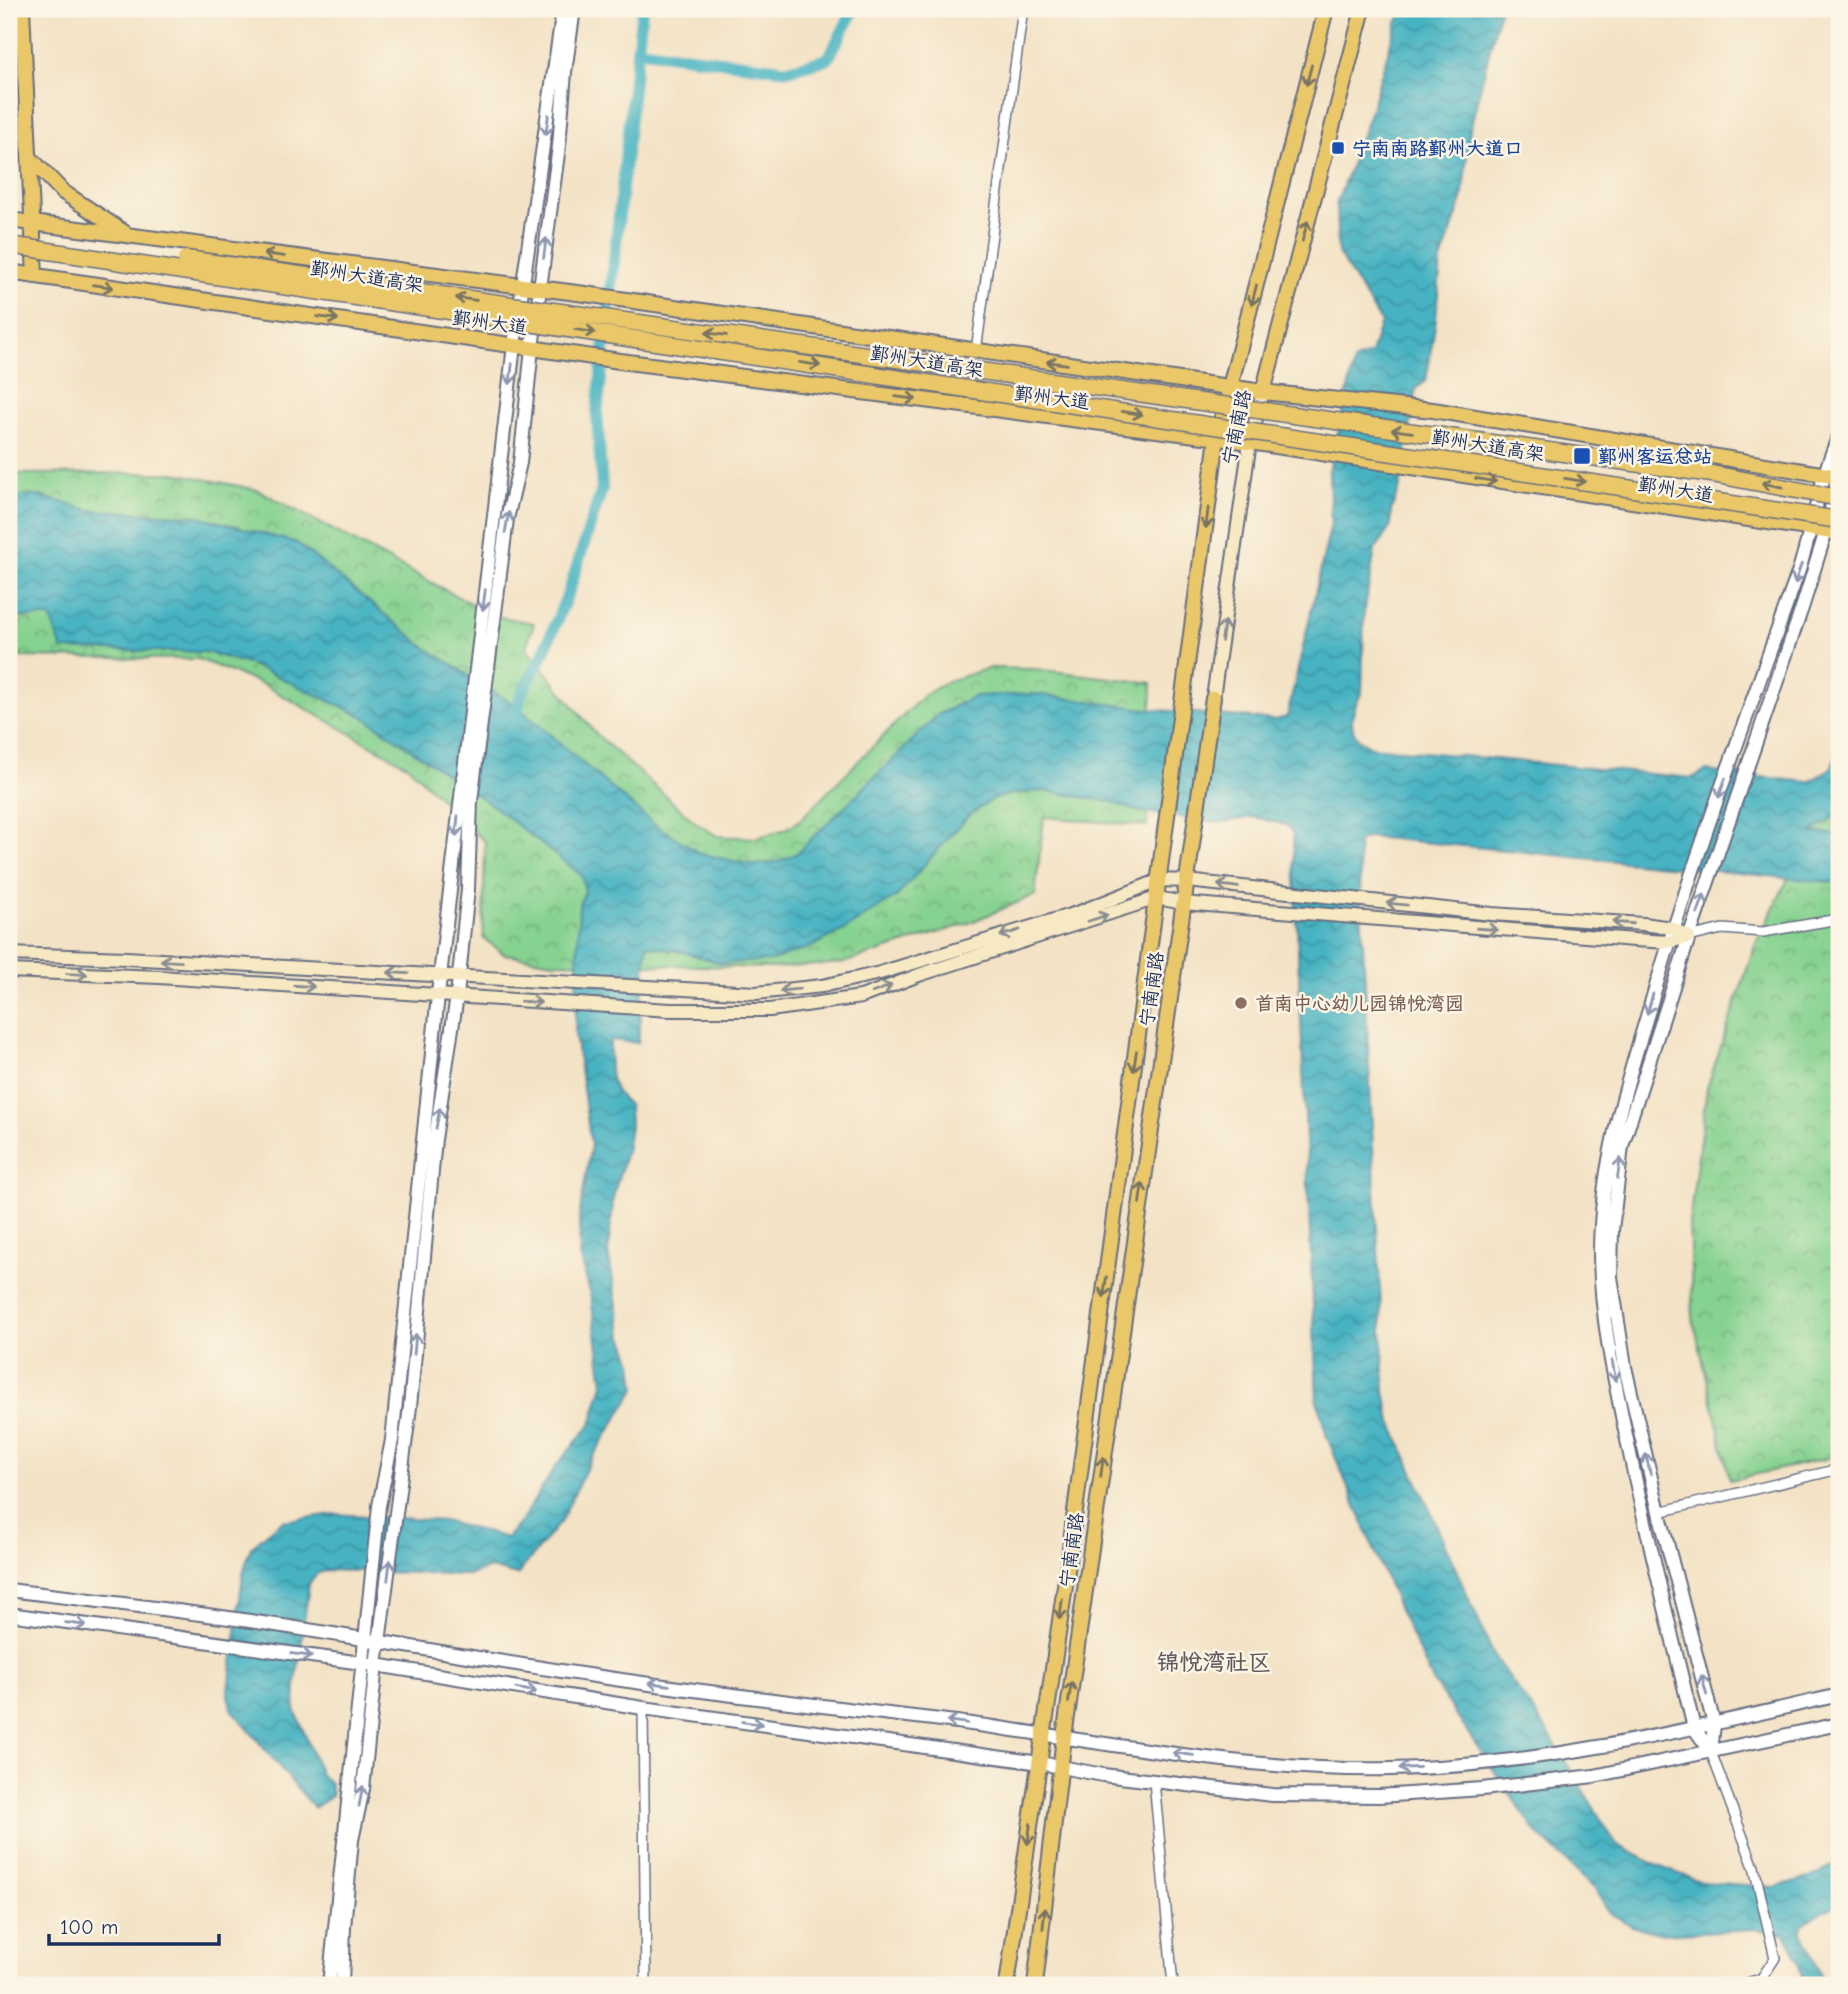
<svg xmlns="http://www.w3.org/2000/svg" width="1848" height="1994" viewBox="0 0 1848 1994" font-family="'Comic Neue','LXGW WenKai TC',sans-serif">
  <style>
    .park { fill: url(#park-crowns); stroke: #508077; stroke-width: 2 }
    .water { fill: url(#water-waves); stroke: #307190; stroke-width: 2 }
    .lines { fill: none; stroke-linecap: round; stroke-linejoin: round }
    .canal { stroke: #46b3c2; stroke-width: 12 }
    .minor-casing { stroke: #676e82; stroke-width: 12 }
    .tertiary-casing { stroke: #676e82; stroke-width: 16 }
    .secondary-casing { stroke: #676e82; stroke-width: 16 }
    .primary-casing { stroke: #676e82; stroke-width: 18 }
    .minor { stroke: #fff; stroke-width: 9 }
    .tertiary { stroke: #fff; stroke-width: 12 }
    .secondary { stroke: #f7e9c3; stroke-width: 12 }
    .primary { stroke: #eac769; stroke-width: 14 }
    .trunk-bridge-casing { stroke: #676e82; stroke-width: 19; stroke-linecap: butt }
    .trunk-bridge { stroke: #eac769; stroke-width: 16 }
    .oneway { stroke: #787363 }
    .oneway2 { stroke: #8d97ae }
    .oneway3 { stroke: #898c90 }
    .transit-dot { fill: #1a4fb4; stroke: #fcf5e5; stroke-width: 2.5 }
    .education-dot { fill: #8d6e63; stroke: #fcf5e5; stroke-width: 2.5 }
    .labels { text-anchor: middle; stroke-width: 5; stroke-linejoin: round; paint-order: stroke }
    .transit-label { font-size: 19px; font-weight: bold; fill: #164399; stroke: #fcf5e5; text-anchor: start }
    .street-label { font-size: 19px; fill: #1b2f5e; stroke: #fcf5e5 }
    .education-label { font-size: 19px; font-weight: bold; fill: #785e54; stroke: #fcf5e5; text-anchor: start }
    .quarter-label { font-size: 23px; font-weight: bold; fill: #605a60; stroke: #fcf5e5 }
  </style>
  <defs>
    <pattern id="park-crowns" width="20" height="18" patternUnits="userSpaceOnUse" patternTransform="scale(1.75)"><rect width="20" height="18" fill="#86d290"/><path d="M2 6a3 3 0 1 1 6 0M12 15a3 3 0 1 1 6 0" fill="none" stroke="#6dab79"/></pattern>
    <pattern id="water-waves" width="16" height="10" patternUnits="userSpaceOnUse" patternTransform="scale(1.75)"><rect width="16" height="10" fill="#46b3c2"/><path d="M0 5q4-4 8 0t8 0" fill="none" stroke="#3a92a1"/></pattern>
  </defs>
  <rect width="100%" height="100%" fill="#fcf5e5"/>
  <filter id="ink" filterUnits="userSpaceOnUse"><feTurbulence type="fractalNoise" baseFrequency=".0143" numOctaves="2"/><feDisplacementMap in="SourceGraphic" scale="14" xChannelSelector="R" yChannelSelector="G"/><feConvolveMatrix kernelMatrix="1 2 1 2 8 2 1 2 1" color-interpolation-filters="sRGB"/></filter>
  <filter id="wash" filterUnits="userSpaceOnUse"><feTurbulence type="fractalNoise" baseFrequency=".00686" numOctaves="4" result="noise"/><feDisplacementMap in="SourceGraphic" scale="28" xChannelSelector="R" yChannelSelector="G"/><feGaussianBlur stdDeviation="1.57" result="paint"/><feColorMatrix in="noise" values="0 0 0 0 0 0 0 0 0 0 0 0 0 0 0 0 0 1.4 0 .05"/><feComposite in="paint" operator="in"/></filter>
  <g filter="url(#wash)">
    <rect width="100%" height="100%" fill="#f3e2c5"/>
    <path class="park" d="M175,473L258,490L494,616L534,623L526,648L596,734L695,822L717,836L756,838L786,829L800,820L923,696L948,681L990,668L1034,669L1152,683L1147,826L1044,817L1035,895L969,923L843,963L774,968L554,962L504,954L483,938L485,842L408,766L262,684L198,659L9,657V476L17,474Z
      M1839,813V1456L1730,1480L1693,1318L1689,1223L1707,1088L1756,943L1811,833Z"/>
    <path class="water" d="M1404,9H1500L1470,129L1462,200L1441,261L1436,319L1426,381L1416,389L1400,487L1391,510V526L1375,550L1364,612L1362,693C1354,705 1347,724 1357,737C1360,741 1367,744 1371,747L1692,778L1706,771L1809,782L1831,768L1839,751V813L1812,832L1839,835V883L1371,837L1358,841L1385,1391L1391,1422L1495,1658L1544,1726L1616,1844L1655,1865L1702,1882L1776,1887L1820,1874L1839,1861V1903L1802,1924V1932L1825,1985H1805L1793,1947L1784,1934L1755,1929L1662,1934L1632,1926L1610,1913L1595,1889L1536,1832L1434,1683L1398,1607L1327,1437L1317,1400L1293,834L1287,825L1253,817L1220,823L1136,811L1111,802L1047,791L1016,793L993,799L967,817L897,896L844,930L811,947L771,961L721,963L683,952L647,945L638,1043L610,1040C610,1071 605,1083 629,1106L630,1126L626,1152L614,1193L608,1252L622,1334L633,1362L636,1388L589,1463L561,1521L517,1575L490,1568L469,1575L327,1570L316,1574L309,1584L296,1683L295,1709L321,1775L330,1783L332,1796L314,1808L233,1711L228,1697L243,1573L251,1547L282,1521L335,1514L444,1521L507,1538L521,1521L556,1466L591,1424L603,1384L591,1297L580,1255L579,1217L591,1145L575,1034L579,905L585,891L582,876L493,806L364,717L255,666L206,652L62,649L50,617H9V496H40L88,510L198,516L297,543L422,645L519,708L651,822L701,854L754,865L777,862L796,854L939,714L975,696L1035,694L1138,708L1275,720L1287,717L1331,524L1329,470L1355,360L1371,354L1381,322L1338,253L1336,205L1369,116L1396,25Z"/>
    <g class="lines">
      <path class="canal" d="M637,50L788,70L828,59L854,9
        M514,724L521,695L541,659L569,591L602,489L597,413L642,9"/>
    </g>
  </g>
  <g filter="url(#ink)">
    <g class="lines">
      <g class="minor-casing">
        <path id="minor" d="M976,351L1023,9
          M1689,937L1722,929L1763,932L1839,919
          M1659,1512L1839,1469
          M643,1708L646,1985
          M1711,1752L1754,1867L1775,1958L1761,1979L1739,1985
          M1154,1781L1173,1985"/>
      </g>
      <g class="tertiary-casing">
        <path id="tertiary" d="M9,1590C98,1601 187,1611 276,1625C380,1641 484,1660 588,1675C710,1694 834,1707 957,1722C1101,1741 1245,1772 1391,1769C1542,1766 1692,1729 1839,1695
          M9,1614L376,1665L643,1708L1040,1763L1103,1775L1272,1795L1379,1796L1482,1789L1594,1776L1839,1724
          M1711,1752L1694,1728C1671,1632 1647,1537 1627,1440C1614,1378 1600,1314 1600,1250C1601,1161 1626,1087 1651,1003C1694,857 1748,714 1799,570C1813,526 1820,478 1839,436
          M1711,1752L1714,1724L1659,1512L1625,1367L1611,1277L1612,1230L1622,1146L1689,937L1803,605L1826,531L1839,473
          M329,1985L379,1506L392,1440L440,976L514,345L563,9
          M342,1985L344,1927L352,1840L363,1789L376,1665L410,1407L435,1139L457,996L468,889L471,801L507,519L520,463L532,348L559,146L565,72L574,9"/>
      </g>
      <g class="secondary-casing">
        <path id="secondary" d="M1213,698L1250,442L1263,392
          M9,954L126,958L756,993L822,986L880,973L1077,913L1160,880L1187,881L1492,914L1643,924L1672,928L1689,937
          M9,971L159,977L670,1010H770L861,997L919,975L1157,898L1183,903L1634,940L1669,942L1689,937"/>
      </g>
      <g class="primary-casing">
        <path id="primary" d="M22,9L35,276
          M29,157L63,192L125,233
          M9,220L585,294L1263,392L1433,410L1839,477
          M9,272L620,361L1250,442L1839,533
          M1263,392L1363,9
          M1007,1985L1066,1579L1217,438L1326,9
          M1035,1985L1064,1737L1213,698"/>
      </g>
      <use href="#minor" class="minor"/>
      <use href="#tertiary" class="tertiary"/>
      <use href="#secondary" class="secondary"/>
      <use href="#primary" class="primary"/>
      <g class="trunk-bridge-casing">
        <path id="trunk-bridge" d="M9,245L1839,520
          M186,259L1712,474L1839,498"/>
      </g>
      <use href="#trunk-bridge" class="trunk-bridge"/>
    </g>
    <defs><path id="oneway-shaft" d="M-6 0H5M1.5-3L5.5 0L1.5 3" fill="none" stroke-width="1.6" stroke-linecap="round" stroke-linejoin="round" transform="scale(1.75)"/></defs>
    <g class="oneway">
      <use href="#oneway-shaft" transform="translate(1309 75) rotate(104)"/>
      <use href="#oneway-shaft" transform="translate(1305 231) rotate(-75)"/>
      <use href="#oneway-shaft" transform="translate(274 255) rotate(-173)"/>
      <use href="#oneway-shaft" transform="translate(103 286) rotate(8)"/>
      <use href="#oneway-shaft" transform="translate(1254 295) rotate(104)"/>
      <use href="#oneway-shaft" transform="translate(466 299) rotate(-172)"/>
      <use href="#oneway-shaft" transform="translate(328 318) rotate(8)"/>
      <use href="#oneway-shaft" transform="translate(585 331) rotate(9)"/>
      <use href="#oneway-shaft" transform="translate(716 334) rotate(-172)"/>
      <use href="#oneway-shaft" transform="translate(1057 363) rotate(-172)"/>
      <use href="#oneway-shaft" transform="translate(810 364) rotate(9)"/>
      <use href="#oneway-shaft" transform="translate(906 398) rotate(7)"/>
      <use href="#oneway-shaft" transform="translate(1132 413) rotate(9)"/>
      <use href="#oneway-shaft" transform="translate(1402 431) rotate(-172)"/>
      <use href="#oneway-shaft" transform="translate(1486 480) rotate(9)"/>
      <use href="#oneway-shaft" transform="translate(1575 480) rotate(9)"/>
      <use href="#oneway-shaft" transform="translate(1772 485) rotate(-169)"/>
      <use href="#oneway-shaft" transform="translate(1207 518) rotate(97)"/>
      <use href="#oneway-shaft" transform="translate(1135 1061) rotate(98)"/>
      <use href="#oneway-shaft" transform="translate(1141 1193) rotate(-82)"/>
      <use href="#oneway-shaft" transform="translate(1105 1287) rotate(98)"/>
      <use href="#oneway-shaft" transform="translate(1102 1467) rotate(-82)"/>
      <use href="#oneway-shaft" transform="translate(1061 1609) rotate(98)"/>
      <use href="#oneway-shaft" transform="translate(1070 1692) rotate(-82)"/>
      <use href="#oneway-shaft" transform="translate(1029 1834) rotate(98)"/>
      <use href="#oneway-shaft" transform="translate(1044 1918) rotate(-84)"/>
    </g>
    <g class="oneway2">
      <use href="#oneway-shaft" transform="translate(547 125) rotate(98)"/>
      <use href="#oneway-shaft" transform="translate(545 248) rotate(-82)"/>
      <use href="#oneway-shaft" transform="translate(511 374) rotate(97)"/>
      <use href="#oneway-shaft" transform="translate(507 522) rotate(-80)"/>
      <use href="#oneway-shaft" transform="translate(1798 574) rotate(109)"/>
      <use href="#oneway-shaft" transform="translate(484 600) rotate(97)"/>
      <use href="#oneway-shaft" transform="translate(1722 788) rotate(110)"/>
      <use href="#oneway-shaft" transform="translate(457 826) rotate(95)"/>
      <use href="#oneway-shaft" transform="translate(1701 904) rotate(-71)"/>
      <use href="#oneway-shaft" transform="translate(1650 1004) rotate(106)"/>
      <use href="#oneway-shaft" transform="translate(438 1118) rotate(-79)"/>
      <use href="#oneway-shaft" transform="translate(1619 1168) rotate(-81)"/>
      <use href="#oneway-shaft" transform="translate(415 1344) rotate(-85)"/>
      <use href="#oneway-shaft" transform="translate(1614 1371) rotate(80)"/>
      <use href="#oneway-shaft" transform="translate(1648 1464) rotate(-103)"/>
      <use href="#oneway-shaft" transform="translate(389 1570) rotate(-83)"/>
      <use href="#oneway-shaft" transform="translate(76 1624) rotate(8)"/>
      <use href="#oneway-shaft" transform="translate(302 1655) rotate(8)"/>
      <use href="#oneway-shaft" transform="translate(659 1684) rotate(-173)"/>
      <use href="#oneway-shaft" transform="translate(1704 1685) rotate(-105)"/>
      <use href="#oneway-shaft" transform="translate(526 1690) rotate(10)"/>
      <use href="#oneway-shaft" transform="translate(957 1722) rotate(-173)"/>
      <use href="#oneway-shaft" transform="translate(752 1723) rotate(8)"/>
      <use href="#oneway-shaft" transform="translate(1183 1754) rotate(-172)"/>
      <use href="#oneway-shaft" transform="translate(1409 1768) rotate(177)"/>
      <use href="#oneway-shaft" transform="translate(361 1796) rotate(-79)"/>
    </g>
    <g class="oneway3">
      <use href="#oneway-shaft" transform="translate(1223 631) rotate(-82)"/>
      <use href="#oneway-shaft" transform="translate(1228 886) rotate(-173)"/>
      <use href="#oneway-shaft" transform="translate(1397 904) rotate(-174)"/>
      <use href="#oneway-shaft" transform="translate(1098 918) rotate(-18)"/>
      <use href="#oneway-shaft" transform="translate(1623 923) rotate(-176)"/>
      <use href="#oneway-shaft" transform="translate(1487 929) rotate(4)"/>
      <use href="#oneway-shaft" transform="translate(1010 933) rotate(163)"/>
      <use href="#oneway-shaft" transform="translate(171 961) rotate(-177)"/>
      <use href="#oneway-shaft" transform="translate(398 973) rotate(-177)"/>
      <use href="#oneway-shaft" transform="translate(77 974) rotate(2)"/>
      <use href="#oneway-shaft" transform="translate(304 986) rotate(4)"/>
      <use href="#oneway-shaft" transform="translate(882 989) rotate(-21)"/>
      <use href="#oneway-shaft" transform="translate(790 990) rotate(174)"/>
      <use href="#oneway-shaft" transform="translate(531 1002) rotate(4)"/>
    </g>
  </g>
  <g class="transit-dot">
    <rect x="1331" y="141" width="14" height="14" rx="3.5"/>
    <rect x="1573" y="447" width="18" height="18" rx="3.5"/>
  </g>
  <circle class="education-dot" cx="1241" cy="1003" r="7"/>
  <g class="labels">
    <g class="transit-label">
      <text x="1352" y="155">宁南南路鄞州大道口</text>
      <text x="1598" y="463">鄞州客运总站</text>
    </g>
    <g class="street-label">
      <text transform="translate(367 276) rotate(9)" y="7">鄞州大道高架</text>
      <text transform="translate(490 322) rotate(8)" y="7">鄞州大道</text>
      <text transform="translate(927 361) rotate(9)" y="7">鄞州大道高架</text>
      <text transform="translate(1052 397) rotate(7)" y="7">鄞州大道</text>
      <text transform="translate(1236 427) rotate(-78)" y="7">宁南南路</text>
      <text transform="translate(1488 445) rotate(9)" y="7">鄞州大道高架</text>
      <text transform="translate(1676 489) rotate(9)" y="7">鄞州大道</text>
      <text transform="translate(1151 989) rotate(-82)" y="7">宁南南路</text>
      <text transform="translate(1071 1550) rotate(-82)" y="7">宁南南路</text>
    </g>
    <g class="education-label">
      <text x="1255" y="1010">首南中心幼儿园锦悦湾园</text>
    </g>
    <g class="quarter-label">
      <text x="1214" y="1670">锦悦湾社区</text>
    </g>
  </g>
  <rect width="1848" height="1994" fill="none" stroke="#fcf5e5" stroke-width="35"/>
  <path d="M49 1934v10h170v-10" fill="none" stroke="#1b2f5e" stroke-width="3.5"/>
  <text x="60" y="1934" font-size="21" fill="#1b2f5e" stroke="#fcf5e5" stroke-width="5" paint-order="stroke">100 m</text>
</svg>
